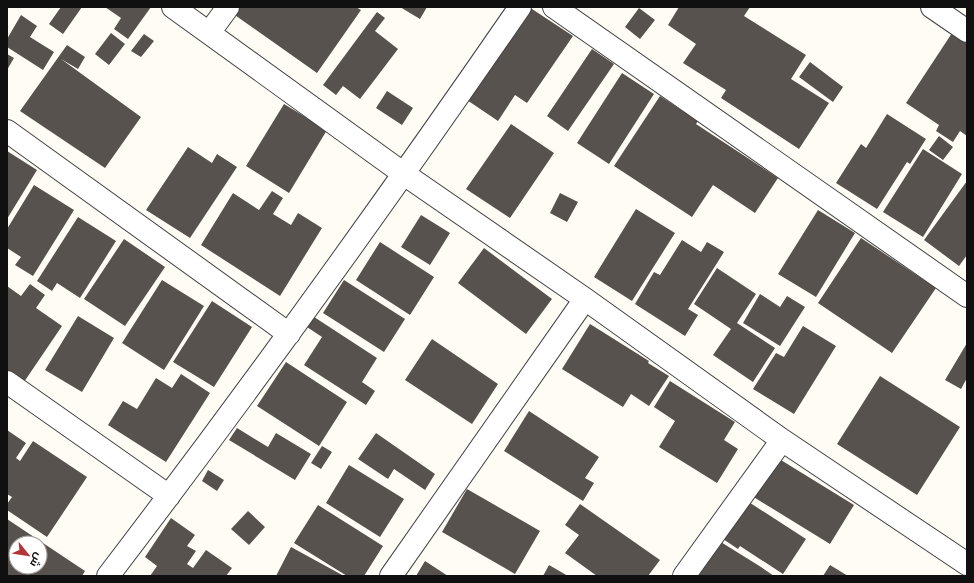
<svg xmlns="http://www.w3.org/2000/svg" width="974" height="583" viewBox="0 0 974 583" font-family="Spectral,Cairo,serif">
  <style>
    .building { fill: #58524e; fill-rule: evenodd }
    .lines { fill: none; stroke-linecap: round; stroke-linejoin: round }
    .minor-casing { stroke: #434343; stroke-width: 24 }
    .minor { stroke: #fff; stroke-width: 22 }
  </style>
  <rect width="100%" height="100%" fill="#fefcf5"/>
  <path class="building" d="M61,7H82L63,34L49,24Z
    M105,7H151L128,39L114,29L121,18Z
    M236,7H356L361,10L317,73L232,13Z
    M400,7H427L420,19Z
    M529,7L573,36L527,103L515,95L498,121L464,98Z
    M679,7H750L744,16L806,55L791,79L829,103L799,149L721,98L726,90L683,63L696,44L668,25Z
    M639,8L655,20L640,39L625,27Z
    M377,12L385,18L375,31L398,49L360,99L343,86L336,95L323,85Z
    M21,15L37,26L30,37L54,52L43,70L7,47V39Z
    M111,33L125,44L109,65L95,54Z
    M952,33L967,43V136L960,131L953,142L936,131L939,125L906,103Z
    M144,34L154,41L141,57L131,51Z
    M67,45L85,57L78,69L61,59L141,117L105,168L20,111Z
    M592,49L614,64L568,131L547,116Z
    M7,54L14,58L7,70Z
    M810,62L843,87L833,102L799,77Z
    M622,73L654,94L609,164L577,143Z
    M387,91L413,108L402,125L376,108Z
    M660,96L698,121L696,124L778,178L755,213L713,185L692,217L614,166Z
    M284,104L327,130L289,193L246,166Z
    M887,114L926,139L910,164L907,162L877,209L836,183L861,144L866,148Z
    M511,124L554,153L510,218L466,189Z
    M939,136L953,147L943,160L929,150Z
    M188,147L212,163L217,154L237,167L190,238L146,210Z
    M923,149L962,174L923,237L883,212Z
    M7,151L37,170L7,219Z
    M967,181V255L959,266L924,240Z
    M34,185L74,210L33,276L15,265L21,257L7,248V229Z
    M272,191L283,198L273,214L291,225L298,213L322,228L280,296L201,245L233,193L259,210Z
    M560,193L578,202L567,222L550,213Z
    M636,209L675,233L632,301L594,277Z
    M818,210L855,233L816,297L778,274Z
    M421,215L450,233L430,265L401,247Z
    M78,217L116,241L80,298L57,283L52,291L37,281Z
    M861,238L936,288L892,353L818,303Z
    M124,239L165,267L125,326L84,299Z
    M682,240L701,252L707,242L724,252L688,309L698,315L685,336L635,304L654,272L660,275Z
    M380,242L434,277L410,315L356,280Z
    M484,248L552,299L526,334L458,283Z
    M717,268L756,294L737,323L775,348L753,382L713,355L731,329L694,304Z
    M162,280L204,306L164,370L122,343Z
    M344,280L405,319L384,352L323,313Z
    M30,284L45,295L36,308L62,326L24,382L7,370V286L21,296Z
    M760,294L780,307L787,296L805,307L780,346L743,323Z
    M212,301L252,327L214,387L173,362Z
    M311,315L377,358L362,382L375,391L366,405L304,365L322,337L304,325Z
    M78,316L114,338L82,392L45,370Z
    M590,324L649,361L648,363L669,376L649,406L631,394L623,407L562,369Z
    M803,326L836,346L794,414L753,389L776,353L784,357Z
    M432,339L498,384L472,424L405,380Z
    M967,343V378L961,389L945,380Z
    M286,362L347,402L319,446L257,406Z
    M181,374L210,393L166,462L108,425L123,401L137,409L156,378L172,388Z
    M880,376L960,427L917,495L837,444Z
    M670,381L735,422L724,440L738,449L717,483L659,447L675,421L654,407Z
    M529,411L599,457L585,478L594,483L583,501L504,451Z
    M237,428L268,447L276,433L311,454L295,480L229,440Z
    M7,430L26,443L16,458L20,461L33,441L87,477L47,537L7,510V504L12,497L7,494Z
    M376,433L435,474L425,490L394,469L388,479L358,459Z
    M322,446L332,452L321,469L311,463Z
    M776,457L854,505L830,544L752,496Z
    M349,465L404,499L380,537L326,503Z
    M208,470L224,480L217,491L202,481Z
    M467,489L540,531L515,574L442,532Z
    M744,499L806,539L783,574L740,546L738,549L720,537Z
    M580,504L660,560L648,576H597L565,553L579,535L565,525Z
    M318,505L383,546L364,576H347L294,543Z
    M248,511L265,527L249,545L231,529Z
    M171,518L195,535L187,546L196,551L187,564L193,568L206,550L232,568L226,576H150L157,566L145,557Z
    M7,519L85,571L82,576H7ZM16,543H40V567H16Z
    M716,539L761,567L774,576H692Z
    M291,547L344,576H276Z
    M425,561L448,576H416Z
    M549,565L568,576H543Z
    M830,565L848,576H823Z"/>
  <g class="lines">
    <g class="minor-casing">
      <path id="minor" d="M173,7L404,174L585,299L782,440L967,564
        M554,7L967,296
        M932,7L967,31
        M209,33L228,7
        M7,131L289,334
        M7,382L169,496
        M108,576C250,390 387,200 520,7
        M391,576L585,299
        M684,576L782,440"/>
    </g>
    <use href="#minor" class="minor"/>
  </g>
  <rect width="974" height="583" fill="none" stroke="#101010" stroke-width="16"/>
  <g transform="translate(28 555) rotate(120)"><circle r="19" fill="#ffffff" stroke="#9f9f9f"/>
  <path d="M0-3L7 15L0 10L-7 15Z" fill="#b23639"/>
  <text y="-6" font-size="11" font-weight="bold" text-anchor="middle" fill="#101010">ش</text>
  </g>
</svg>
